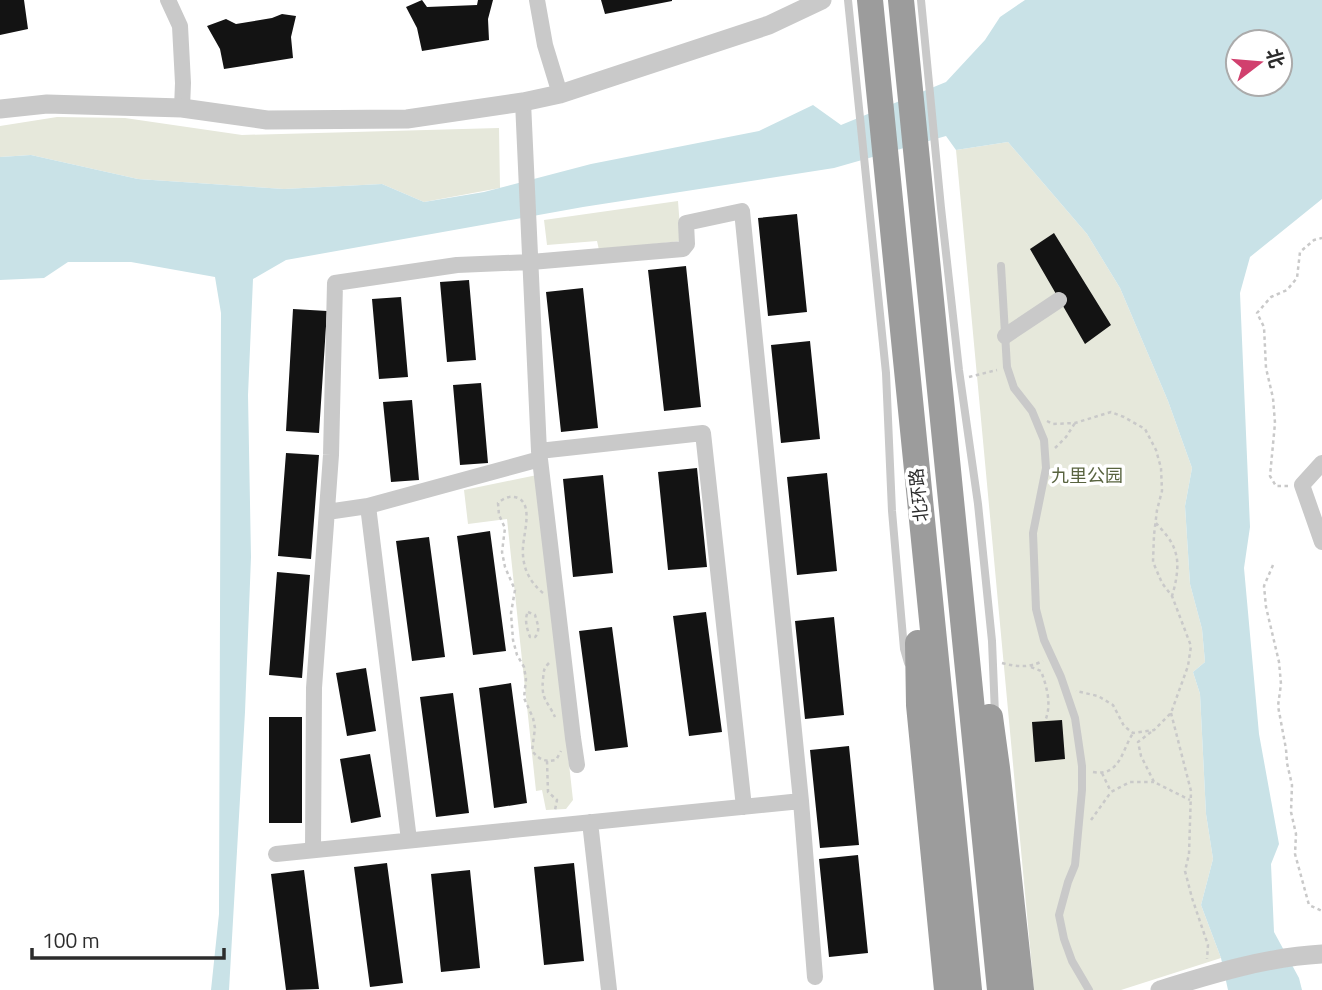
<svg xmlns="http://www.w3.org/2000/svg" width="1322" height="990" viewBox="0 0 1322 990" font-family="'Titillium Web','Noto Sans SC',sans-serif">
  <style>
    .green { fill: #e6e8db }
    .water { fill: #c9e2e7; fill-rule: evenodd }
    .building { fill: #131313 }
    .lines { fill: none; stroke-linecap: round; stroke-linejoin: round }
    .path { stroke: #c9c9c9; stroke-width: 2.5; stroke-dasharray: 3.5 3.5; stroke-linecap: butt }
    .service { stroke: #c9c9c9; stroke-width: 8 }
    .minor { stroke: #c9c9c9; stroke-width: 16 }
    .tertiary { stroke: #c9c9c9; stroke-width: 19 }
    .trunk { stroke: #9c9c9c; stroke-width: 26 }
    .labels { text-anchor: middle; stroke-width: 7; stroke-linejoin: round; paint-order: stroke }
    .park-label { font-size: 18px; fill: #58633f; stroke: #fff }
    .street-label { font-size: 18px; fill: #2c2c2c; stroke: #fff }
  </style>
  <rect width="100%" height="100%" fill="#fff"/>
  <path class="green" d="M57,117L125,118L242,135L499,128L500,188L424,202L382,184L284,189L138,179L31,155L0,157V126Z
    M1008,142L1087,234L1120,288L1168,401L1192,468L1185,506L1190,584L1202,629L1205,662L1193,672L1200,694L1206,814L1213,859L1201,905L1221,958L1121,990H1034L956,150Z
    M678,201L681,241L599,250L597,241L547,245L544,220Z
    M537,475L573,800L566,809L546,810L542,790L536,791L507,519L468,524L464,490Z"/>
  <path class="water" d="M1025,0H1322V199L1250,257L1240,293L1250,527L1244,568L1259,734L1279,844L1271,864L1274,932L1299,978L1302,990H1228L1221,958L1201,905L1213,859L1206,814L1200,694L1193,672L1205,662L1202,629L1190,584L1185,506L1192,468L1168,401L1120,288L1087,234L1008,142L956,150L946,136L834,168L583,207L286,260L253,279L248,395L251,557L245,712L229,990H211L219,914L221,313L215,277L131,262H68L44,278L0,280V157L31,155L138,179L284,189L382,184L424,202L484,192L591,164L759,131L813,105L841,125L946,82L985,40L1000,17ZM1238,42H1280V84H1238Z"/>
  <path class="building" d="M0,0H24L28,29L0,35Z
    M422,0L427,7L477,5L478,0H493L488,19L489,40L422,51L417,28L406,7Z
    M601,0H672V1L605,14Z
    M282,14L296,16L291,37L293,58L224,69L220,49L207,26L226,19L236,24L272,18Z
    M797,214L807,312L768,316L758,218Z
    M1054,233L1111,325L1085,344L1030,249Z
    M686,266L701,407L664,411L648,270Z
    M469,280L476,360L447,362L440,282Z
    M583,288L598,428L561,432L546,292Z
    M401,297L408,377L379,379L372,299Z
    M293,309L327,311L319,433L286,431Z
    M810,341L820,439L781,443L771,345Z
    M481,383L488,463L460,465L453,385Z
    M412,400L419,480L391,482L383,402Z
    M286,453L319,455L311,559L278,556Z
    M697,468L707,567L668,570L658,472Z
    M827,473L837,571L797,575L787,477Z
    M603,475L613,573L573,577L563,479Z
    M490,531L506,651L473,655L457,536Z
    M429,537L445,657L412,661L396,541Z
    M277,572L310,575L302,678L269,675Z
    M706,612L722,732L689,736L673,616Z
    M834,617L844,715L805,719L795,621Z
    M612,627L628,747L595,751L579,631Z
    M366,668L376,731L347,736L336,673Z
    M511,683L527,803L494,808L479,688Z
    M453,693L469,813L436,817L420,697Z
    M269,717H302V823H269Z
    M1062,720L1065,759L1035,762L1032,722Z
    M849,746L859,845L820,848L810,750Z
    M370,754L381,817L351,823L340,759Z
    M858,855L868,953L829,957L819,859Z
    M387,863L403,983L370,987L354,867Z
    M574,863L584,961L544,965L534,867Z
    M304,870L319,989L286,990L271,874Z
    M470,870L480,968L441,972L431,874Z"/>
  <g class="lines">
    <path class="path" d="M969,377L997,370
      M1047,421L1053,424L1075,423L1111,412L1124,417L1145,429L1156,450L1161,468L1162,491L1157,510L1154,535L1153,562L1162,583L1172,596L1191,646L1188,666L1171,713L1154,730L1133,733L1124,726L1113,705L1098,696L1076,691
      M1055,448L1066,437L1075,423
      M1288,486H1276L1270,476L1275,423L1273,398L1266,368L1264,327L1257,313L1271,297L1287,290L1297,278L1300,252L1314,240L1322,238
      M1156,523C1163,531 1172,540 1175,551C1180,564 1176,583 1172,596
      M1273,565L1264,586L1266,607L1279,662L1281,684L1278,706L1286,749L1287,763L1292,785L1291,812L1296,834L1295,854L1309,905L1322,911
      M543,593C531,583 524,571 523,555C521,539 535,506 518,498C510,495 504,498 498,503L499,515L505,528L502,552L505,567L515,590L511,613L513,640L517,655L524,667L526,679L524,698L533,718L535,728L532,751C540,760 544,762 556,760L561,751
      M528,612L535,615C537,622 541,631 535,637H530C527,629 524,619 528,612Z
      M549,663C543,669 544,671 543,679C541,700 547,700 555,717
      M1002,663C1017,667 1028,668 1043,661
      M1031,667L1041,671C1047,687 1052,705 1045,721
      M1171,713L1191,791L1189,854L1185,871L1192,898L1208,945L1207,959
      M1151,732L1138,742L1141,756L1154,782L1190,800
      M547,761L548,792L557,800L555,810
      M1093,772C1120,777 1122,750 1133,733
      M1102,773L1111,792
      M1091,820L1111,792L1130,782H1154"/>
    <path class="service" d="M848,0L886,373L892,511L904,649L908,663
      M921,0L941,208L959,370L978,504L992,641L995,714
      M1001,266L1007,367L1014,388L1032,411L1044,440L1046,468L1033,533L1036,609L1044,640L1061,677L1075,718L1082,766V790L1075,865L1068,882L1059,915L1064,939L1072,961L1089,990"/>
    <path class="minor" d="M168,0L180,26L183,83L182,108
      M537,0L545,45L560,94
      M523,102L539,451L573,738L577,765
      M1005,336L1059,300
      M539,451L703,433L744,807
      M1322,463L1302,485L1322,542
      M368,506L409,840
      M327,512L368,506L540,459
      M590,822L609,990
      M313,850L314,688L331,455L335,283L457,265L531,262L683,249L687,244L686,223L742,211L801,801L815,977
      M276,854L801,801"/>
    <path class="tertiary" d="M0,109L47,104L182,108L267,120L407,119L523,102L560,94L769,25L822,0
      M1160,990C1212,974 1267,957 1322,954"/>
    <path class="trunk" d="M870,0L969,990
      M901,0L1000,990
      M918,643L919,705L947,990
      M990,717L997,768L1021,990"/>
  </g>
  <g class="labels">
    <g class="park-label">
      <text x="1087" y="482">九里公园</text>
    </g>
    <g class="street-label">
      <text transform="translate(919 495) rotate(-96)" y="6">北环路</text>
    </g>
  </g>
  <g transform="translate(1259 63) rotate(74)"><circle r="33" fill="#ffffff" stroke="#ababab" stroke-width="2"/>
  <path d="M0-5L12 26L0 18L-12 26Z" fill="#d1406e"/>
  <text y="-10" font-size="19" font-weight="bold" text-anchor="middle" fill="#2c2c2c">北</text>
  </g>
  <path d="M32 948v10h192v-10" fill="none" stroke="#2c2c2c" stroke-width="3.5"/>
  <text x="42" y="948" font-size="21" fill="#2c2c2c" stroke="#ffffff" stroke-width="5" paint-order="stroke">100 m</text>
</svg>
